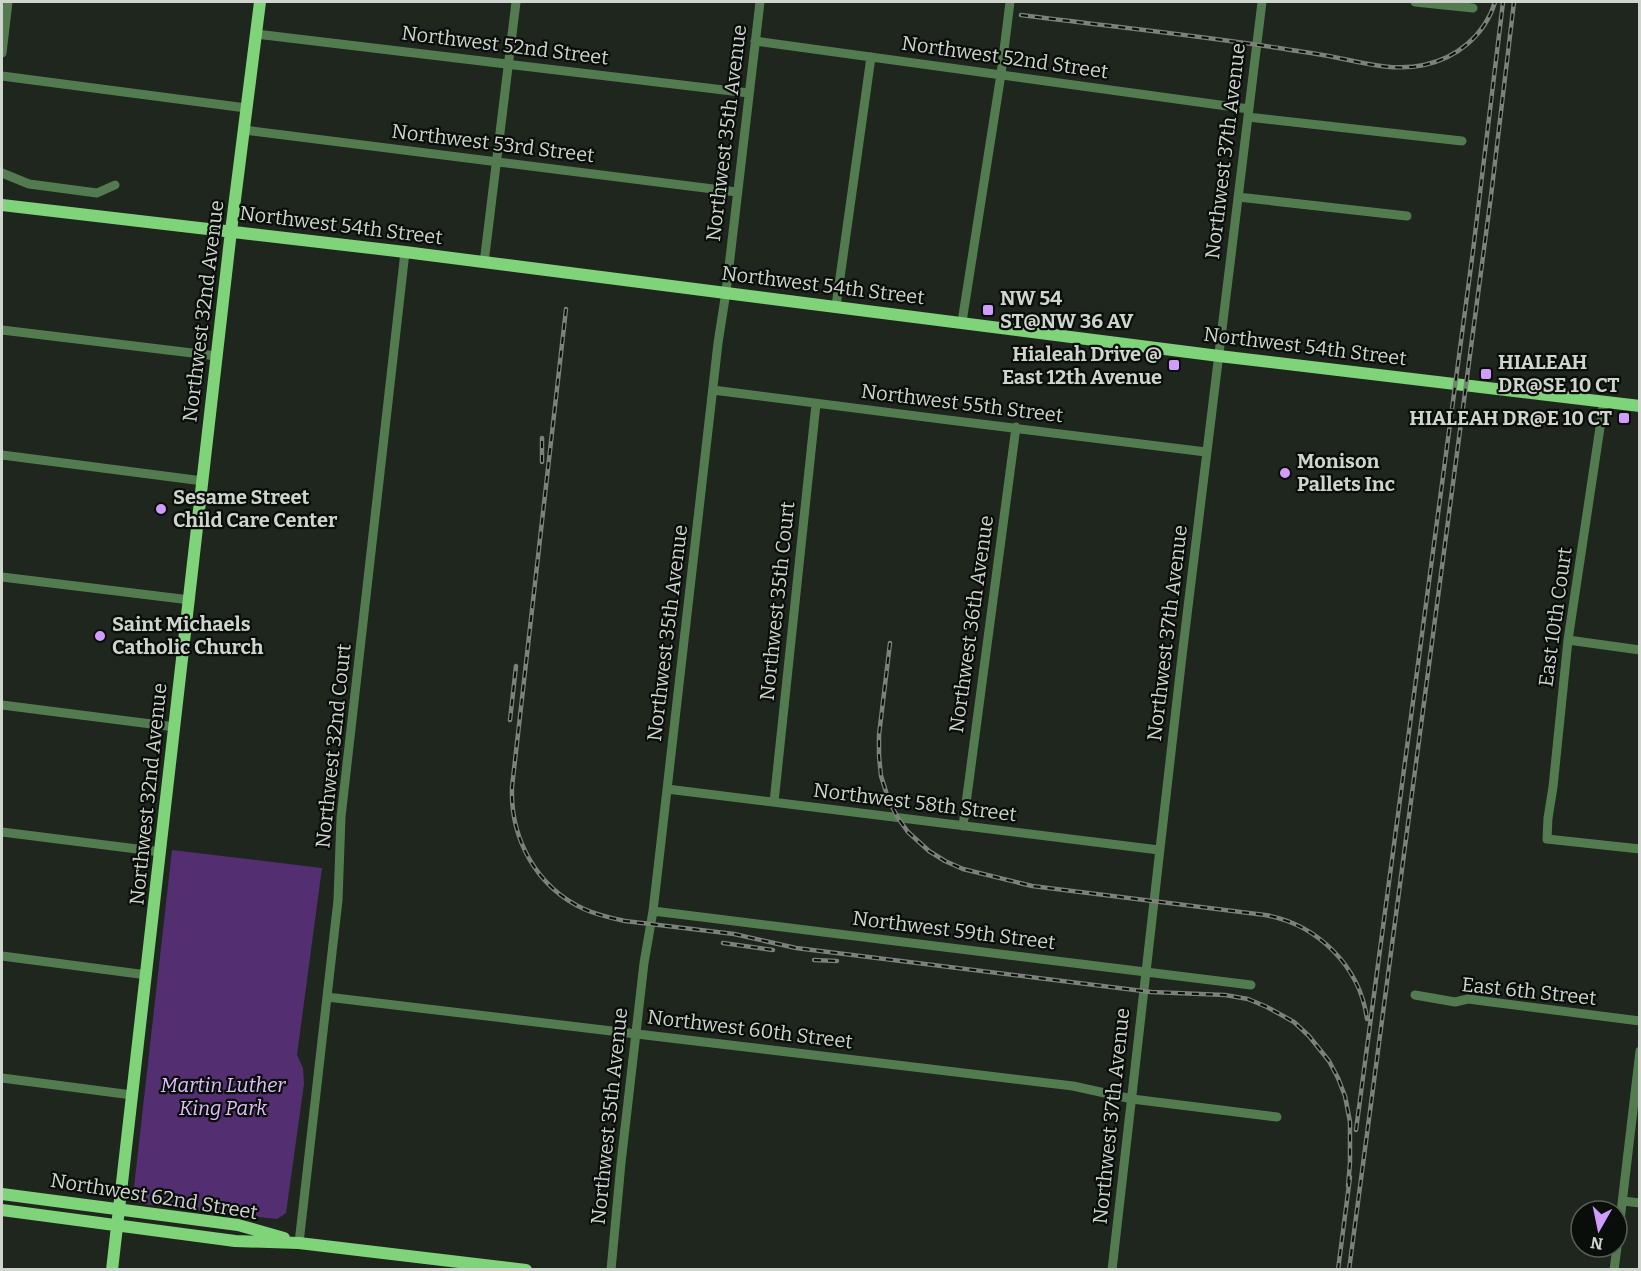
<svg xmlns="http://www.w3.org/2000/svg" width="1641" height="1271" viewBox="0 0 1641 1271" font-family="Bitter,serif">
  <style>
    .green { fill: #532e71 }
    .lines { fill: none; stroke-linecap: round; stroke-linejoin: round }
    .minor { stroke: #537b50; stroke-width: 9 }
    .major { stroke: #7fd378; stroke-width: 12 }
    .rail-casing { stroke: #7b827a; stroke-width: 4.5 }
    .rail { stroke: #0a0e0a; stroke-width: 2; stroke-dasharray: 7; stroke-linecap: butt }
    .poi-dot { fill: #d09dff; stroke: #0a0e0a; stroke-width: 2 }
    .labels { text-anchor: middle; stroke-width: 4.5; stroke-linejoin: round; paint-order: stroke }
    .street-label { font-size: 20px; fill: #cfd5ce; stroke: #0a0e0a }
    .poi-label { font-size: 20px; font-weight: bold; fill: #cfd5ce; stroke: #0a0e0a; text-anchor: start }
    .park-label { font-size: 20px; font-style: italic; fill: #dec0fc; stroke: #0a0e0a }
  </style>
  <rect width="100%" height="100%" fill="#1e261d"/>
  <path class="green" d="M172,850L322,868L297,1055L303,1068L304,1084L286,1213L277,1219L143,1204L136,1201L133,1196Z"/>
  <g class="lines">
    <path class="minor" d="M1415,2L1473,8
      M256,34L749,93
      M755,41L1249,109
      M2,53L8,2
      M2,76L246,108
      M1248,117L1462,141
      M244,130L737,192
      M2,173L29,184L97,193L115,185
      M1238,197L1407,216
      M484,263L516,2
      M836,306L871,57
      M962,322L1001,74L1010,2
      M2,330L217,356
      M713,390C877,412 1042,431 1206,452
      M1604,401L1568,640L1553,787L1548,818L1547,839L1640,849
      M2,455L203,481
      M2,577L190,600
      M1568,640L1640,650
      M2,705L175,727
      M667,789L1159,850
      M774,802L816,404
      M963,826L1016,427
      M2,832L161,852
      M653,911L1251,985
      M2,956L147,975
      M1415,995L1455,1002L1468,999L1640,1021
      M327,997L1073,1086L1132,1099L1277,1117
      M2,1078L132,1095
      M1623,1201L1640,1203
      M299,1243L338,900L341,817L405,252
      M1617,1246L1640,1051
      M611,1270L621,1163L644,963L653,911L661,842L718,343L726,292L760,2
      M1112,1270L1182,656L1262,2
      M1614,1270L1617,1247"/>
    <path class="major" d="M2,205L405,252L1219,356L1640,406
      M2,1194L238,1225L284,1238
      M2,1210L235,1241L299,1243L526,1270
      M112,1270L231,231L260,2"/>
    <g class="rail-casing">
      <path id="rail" d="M1021,15C1107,26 1193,35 1279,48C1296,51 1313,53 1329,56C1360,62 1392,72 1424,65C1457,58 1485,35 1495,2
        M566,309L512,787C510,838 536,887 584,909C597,915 611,918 625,921L734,934L796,948L1151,992L1225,995L1248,999L1267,1007L1294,1022L1309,1036L1329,1061L1338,1078L1345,1096L1350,1122V1163L1348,1186
        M542,462V438
        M890,643L879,735V756L881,776L889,801L898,818L908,832L929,851L945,861L963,869L1032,886L1265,915C1317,924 1360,966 1367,1019
        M510,720L516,666
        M723,943L773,950
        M814,960L837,961
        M1356,1130L1473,251L1503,2
        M1338,1270L1350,1177
        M1349,1270L1491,196L1514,2"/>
    </g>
    <use href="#rail" class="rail"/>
  </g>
  <g class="poi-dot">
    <rect x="982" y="304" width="12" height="12" rx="3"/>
    <rect x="1168" y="359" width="12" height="12" rx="3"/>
    <rect x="1480" y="368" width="12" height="12" rx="3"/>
    <rect x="1618" y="412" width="12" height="12" rx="3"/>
    <circle cx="1285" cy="473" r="6"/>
    <circle cx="161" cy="509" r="6"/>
    <circle cx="100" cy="636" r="6"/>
  </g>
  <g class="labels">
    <g class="street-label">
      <text transform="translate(505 45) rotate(7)" y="7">Northwest 52nd Street</text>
      <text transform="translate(1005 57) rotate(8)" y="7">Northwest 52nd Street</text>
      <text transform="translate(726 133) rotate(-83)" y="7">Northwest 35th Avenue</text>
      <text transform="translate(493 143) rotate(7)" y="7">Northwest 53rd Street</text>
      <text transform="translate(1225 151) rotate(-83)" y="7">Northwest 37th Avenue</text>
      <text transform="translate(341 225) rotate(7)" y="7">Northwest 54th Street</text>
      <text transform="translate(823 285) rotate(7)" y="7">Northwest 54th Street</text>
      <text transform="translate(203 311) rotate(-83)" y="7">Northwest 32nd Avenue</text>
      <text transform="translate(1305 346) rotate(7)" y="7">Northwest 54th Street</text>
      <text transform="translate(962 403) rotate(7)" y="7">Northwest 55th Street</text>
      <text transform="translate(777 601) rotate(-84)" y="7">Northwest 35th Court</text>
      <text transform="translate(1555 617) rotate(-82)" y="7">East 10th Court</text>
      <text transform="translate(971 624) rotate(-82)" y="7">Northwest 36th Avenue</text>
      <text transform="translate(667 633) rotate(-83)" y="7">Northwest 35th Avenue</text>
      <text transform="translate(1167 633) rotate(-83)" y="7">Northwest 37th Avenue</text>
      <text transform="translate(333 746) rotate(-84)" y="7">Northwest 32nd Court</text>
      <text transform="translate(148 794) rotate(-84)" y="7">Northwest 32nd Avenue</text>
      <text transform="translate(915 802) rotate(7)" y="7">Northwest 58th Street</text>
      <text transform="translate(954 930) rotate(7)" y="7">Northwest 59th Street</text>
      <text transform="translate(1529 991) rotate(6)" y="7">East 6th Street</text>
      <text transform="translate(750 1029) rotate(7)" y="7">Northwest 60th Street</text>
      <text transform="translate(609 1116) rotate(-84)" y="7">Northwest 35th Avenue</text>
      <text transform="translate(1111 1116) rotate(-84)" y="7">Northwest 37th Avenue</text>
      <text transform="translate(154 1196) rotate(9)" y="7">Northwest 62nd Street</text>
    </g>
    <g class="poi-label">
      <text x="1000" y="305">NW 54<tspan x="1000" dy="23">ST@NW 36 AV</tspan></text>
      <text x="1162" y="361" text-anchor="end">Hialeah Drive @<tspan x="1162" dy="23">East 12th Avenue</tspan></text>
      <text x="1498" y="369">HIALEAH<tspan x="1498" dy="23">DR@SE 10 CT</tspan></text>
      <text x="1612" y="425" text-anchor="end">HIALEAH DR@E 10 CT</text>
      <text x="1297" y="468">Monison<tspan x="1297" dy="23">Pallets Inc</tspan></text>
      <text x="173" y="504">Sesame Street<tspan x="173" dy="23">Child Care Center</tspan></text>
      <text x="112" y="631">Saint Michaels<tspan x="112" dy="23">Catholic Church</tspan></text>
    </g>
    <g class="park-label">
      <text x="223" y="1092">Martin Luther<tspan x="223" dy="23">King Park</tspan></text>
    </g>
  </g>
  <rect width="1641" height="1271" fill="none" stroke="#cfd5ce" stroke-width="6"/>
  <g transform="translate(1599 1229) rotate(189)"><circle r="28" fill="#0a0e0a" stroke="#595e58" stroke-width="1.5"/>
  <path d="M0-4.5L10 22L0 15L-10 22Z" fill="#d09dff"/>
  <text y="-9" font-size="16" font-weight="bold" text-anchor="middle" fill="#cfd5ce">N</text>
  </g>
</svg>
